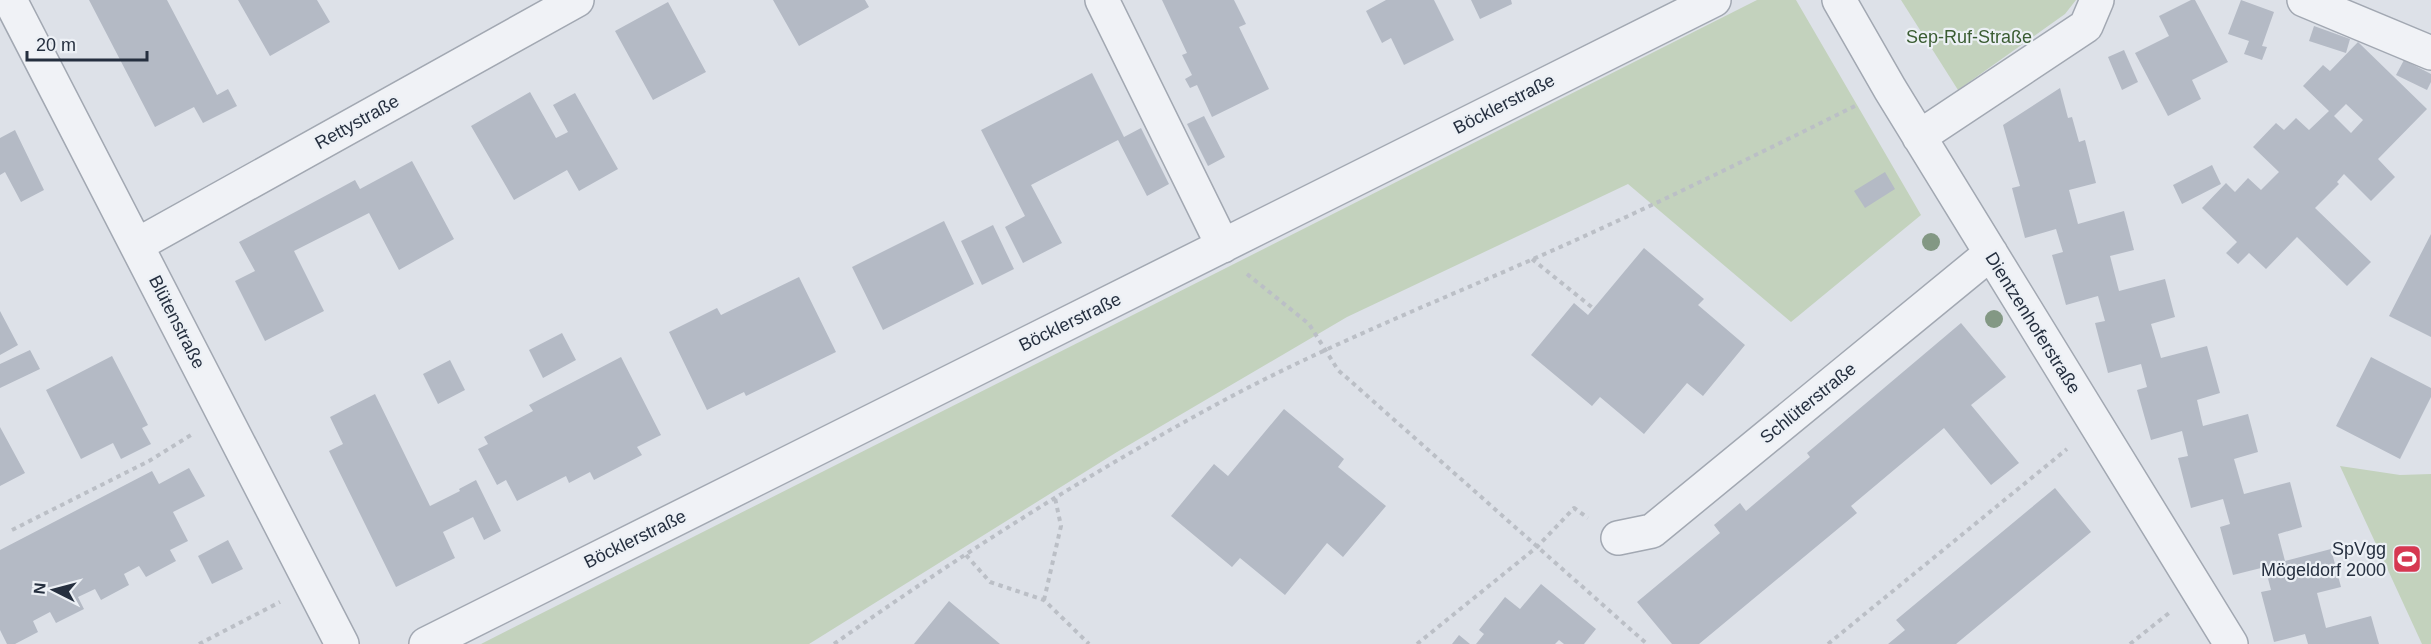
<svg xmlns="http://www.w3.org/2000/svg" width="2431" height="644" viewBox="0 0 2431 644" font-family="Arial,sans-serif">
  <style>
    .green { fill: #c3d2bd }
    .building { fill: #b4bac5; fill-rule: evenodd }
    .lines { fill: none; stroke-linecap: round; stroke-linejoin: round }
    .minor-casing { stroke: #a2a8b2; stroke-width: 36 }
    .path { stroke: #bbbfc6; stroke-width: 4; stroke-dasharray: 4.5 4.5; stroke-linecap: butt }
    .minor { stroke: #f0f2f6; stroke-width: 33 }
    .tree { fill: #839884 }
    .labels { text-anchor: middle; stroke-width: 4.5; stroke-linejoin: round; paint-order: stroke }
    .park-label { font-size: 18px; fill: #3a5c32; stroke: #ecf0f5 }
    .street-label { font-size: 18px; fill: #252f3f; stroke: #ecf0f5 }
    .poi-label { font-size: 18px; fill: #252f3f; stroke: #ecf0f5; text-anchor: end }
  </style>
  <rect width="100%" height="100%" fill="#dde1e8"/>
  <path class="green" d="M1757,0H1796L1921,215L1791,322L1628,184L1347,317L1117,452L809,644H481Z
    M1901,0H2076L2065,14L1958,90Z
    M2340,466L2400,475L2431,474V644H2422Z"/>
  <path class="building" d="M89,0H167L217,95L228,89L237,106L203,123L194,107L155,127Z
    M238,0H317L330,22L270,56Z
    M773,0H865L869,7L799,46Z
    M1162,0H1234L1246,24L1239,27L1269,89L1212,117L1197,85L1190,88L1185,79L1192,75L1182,55L1187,53Z
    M1386,0H1434L1454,40L1404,65L1391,38L1382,43L1366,11Z
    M1471,0H1511L1512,4L1480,19Z
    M2191,0H2195L2228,62L2192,80L2201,99L2168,116L2135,53L2169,36L2159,16Z
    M2241,0L2274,12L2262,46L2267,47L2262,60L2244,54L2249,41L2228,34Z
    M668,2L706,72L653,100L615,31Z
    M2314,26L2350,39L2346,53L2309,41Z
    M2358,42L2427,109L2378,159L2395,177L2371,201L2344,174L2337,182L2339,184L2315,208L2371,262L2347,286L2297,237L2266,269L2249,253L2238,264L2226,253L2237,242L2202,208L2226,183L2235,192L2248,178L2261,190L2279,172L2253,147L2276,123L2284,130L2296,118L2309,130L2329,111L2303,86L2323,65L2330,71ZM2346,104L2363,120L2351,133L2334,116Z
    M2124,50L2138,82L2122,90L2108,57Z
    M2404,60L2431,74V82L2427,90L2396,75Z
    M1092,73L1124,137L1141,128L1169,184L1147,196L1118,140L1031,185L1062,243L1023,263L1005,227L1025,216L981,130Z
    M2060,88L2068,118L2072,117L2079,142L2085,140L2096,183L2069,190L2078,224L2124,211L2134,250L2110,256L2119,291L2165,279L2175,317L2151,324L2161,358L2207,346L2220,393L2197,400L2203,426L2248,414L2258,452L2234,459L2244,494L2290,482L2302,527L2278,534L2285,561L2331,549L2341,587L2317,593L2326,628L2371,616L2379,644H2308L2305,634L2274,642L2261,592L2271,590L2265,567L2233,575L2220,527L2230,524L2223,499L2191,508L2178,458L2188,456L2182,431L2151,440L2137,390L2147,387L2141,364L2108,373L2095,323L2105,321L2098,296L2066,305L2052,255L2063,252L2056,229L2025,238L2012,188L2020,186L2003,125Z
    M530,92L556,138L568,132L553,105L575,93L618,169L579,191L567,170L514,200L471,126Z
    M1204,116L1225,157L1208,166L1187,124Z
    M15,130L44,190L21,202L5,172L0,175V138Z
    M412,161L454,239L399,270L369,213L294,251L324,311L265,341L235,281L255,271L239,242L355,180L360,189Z
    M2212,165L2221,184L2182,204L2173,185Z
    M1885,172L1895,189L1865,208L1854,191Z
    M944,221L974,284L883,330L852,267Z
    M993,225L1014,269L982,285L961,241Z
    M2431,234V337L2389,316Z
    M1644,248L1704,299L1698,305L1745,345L1703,396L1687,383L1644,434L1600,397L1592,406L1531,355L1574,303L1588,315Z
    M799,277L836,352L746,396L744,392L707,410L669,332L717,308L721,315Z
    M0,311L18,345L0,355Z
    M1961,323L2006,377L1971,405L2019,463L1991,485L1944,428L1851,506L1857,513L1699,644H1672L1637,602L1720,533L1714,525L1740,503L1746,511L1810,457L1807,453Z
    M562,333L576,360L543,378L529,350Z
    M30,350L40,369L0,388V364Z
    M112,356L148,425L142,428L151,444L121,459L113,443L81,459L46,390Z
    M621,357L661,435L637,447L642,455L594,480L590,472L569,483L566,476L517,501L506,480L497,485L478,449L488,444L484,437L533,411L529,405Z
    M2371,357L2431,388V397L2400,459L2336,426Z
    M450,360L465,390L438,404L423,374Z
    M375,394L430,506L460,491L459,489L476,480L501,531L484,540L473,517L443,532L455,558L396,587L329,451L343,444L330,417Z
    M1284,409L1344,459L1338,467L1386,506L1343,557L1327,543L1285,595L1240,558L1232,567L1171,516L1214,464L1228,476Z
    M0,427L25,473L0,486Z
    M189,468L205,496L173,512L188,541L170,550L176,561L146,577L139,566L124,574L129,585L101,600L95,589L78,597L84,609L56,623L50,612L33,621L38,632L15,644H7L0,630V550L152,471L159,484Z
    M2055,488L2091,532L1956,644H1888L1905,630L1896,620Z
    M228,540L243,569L212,584L198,556Z
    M1541,584L1596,629L1584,644H1564L1559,640L1555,644H1476L1484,634L1479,630L1505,597L1520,609Z
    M949,601L1000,644H914Z
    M1459,635L1470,644H1452Z"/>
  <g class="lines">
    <g class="minor-casing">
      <path id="minor" d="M10,0L342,644
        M1102,0L1223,246
        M1839,0L1890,89L2231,644
        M2304,0L2431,53
        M1919,137L2086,26L2097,0
        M137,245L577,0
        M1618,538L1652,531L1991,253
        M426,644L1714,0"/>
    </g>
    <path class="path" d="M1532,259L1594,309
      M1247,274L1309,324L1338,370L1647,644
      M12,530L149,461L191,435
      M966,555L990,582L1044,600L1089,644
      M1044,600L1061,526L1055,498
      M199,644L280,602
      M834,644C957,557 1086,475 1219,403C1328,344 1444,299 1558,248C1659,203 1758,154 1857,105
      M1417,644L1537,547L1574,508L1588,518
      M1828,644L2067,449
      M2130,644L2169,613"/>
    <use href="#minor" class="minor"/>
  </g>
  <g class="tree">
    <circle cx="1931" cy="242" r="9"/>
    <circle cx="1994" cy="319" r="9"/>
  </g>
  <defs>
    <g id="stadium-square" transform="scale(1.5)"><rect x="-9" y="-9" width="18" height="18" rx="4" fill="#d63851" stroke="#ecf0f5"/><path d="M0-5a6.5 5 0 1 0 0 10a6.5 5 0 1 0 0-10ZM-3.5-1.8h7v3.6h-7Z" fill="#fff"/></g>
  </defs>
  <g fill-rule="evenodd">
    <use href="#stadium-square" x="2407" y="559"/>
  </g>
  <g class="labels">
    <g class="park-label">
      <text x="1969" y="43">Sep-Ruf-Straße</text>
    </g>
    <g class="street-label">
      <text transform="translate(1504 104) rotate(-27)" y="6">Böcklerstraße</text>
      <text transform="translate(357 122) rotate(-29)" y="6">Rettystraße</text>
      <text transform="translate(177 322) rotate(63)" y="6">Blütenstraße</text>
      <text transform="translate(1070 322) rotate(-26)" y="6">Böcklerstraße</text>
      <text transform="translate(2033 323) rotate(58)" y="6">Dientzenhoferstraße</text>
      <text transform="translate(1808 403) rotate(-39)" y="6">Schlüterstraße</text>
      <text transform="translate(635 539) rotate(-26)" y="6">Böcklerstraße</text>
    </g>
    <g class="poi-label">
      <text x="2386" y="555">SpVgg<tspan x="2386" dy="21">Mögeldorf 2000</tspan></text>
    </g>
  </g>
  <g transform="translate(54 590) rotate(276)" stroke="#ecf0f5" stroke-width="4.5" paint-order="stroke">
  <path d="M0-4.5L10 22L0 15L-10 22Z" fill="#252f3f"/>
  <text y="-9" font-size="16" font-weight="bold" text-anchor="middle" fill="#252f3f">N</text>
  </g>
  <path d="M27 51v9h120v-9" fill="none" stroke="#252f3f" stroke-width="3"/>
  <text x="36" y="51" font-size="18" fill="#252f3f" stroke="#ecf0f5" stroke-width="4.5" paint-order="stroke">20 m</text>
</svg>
